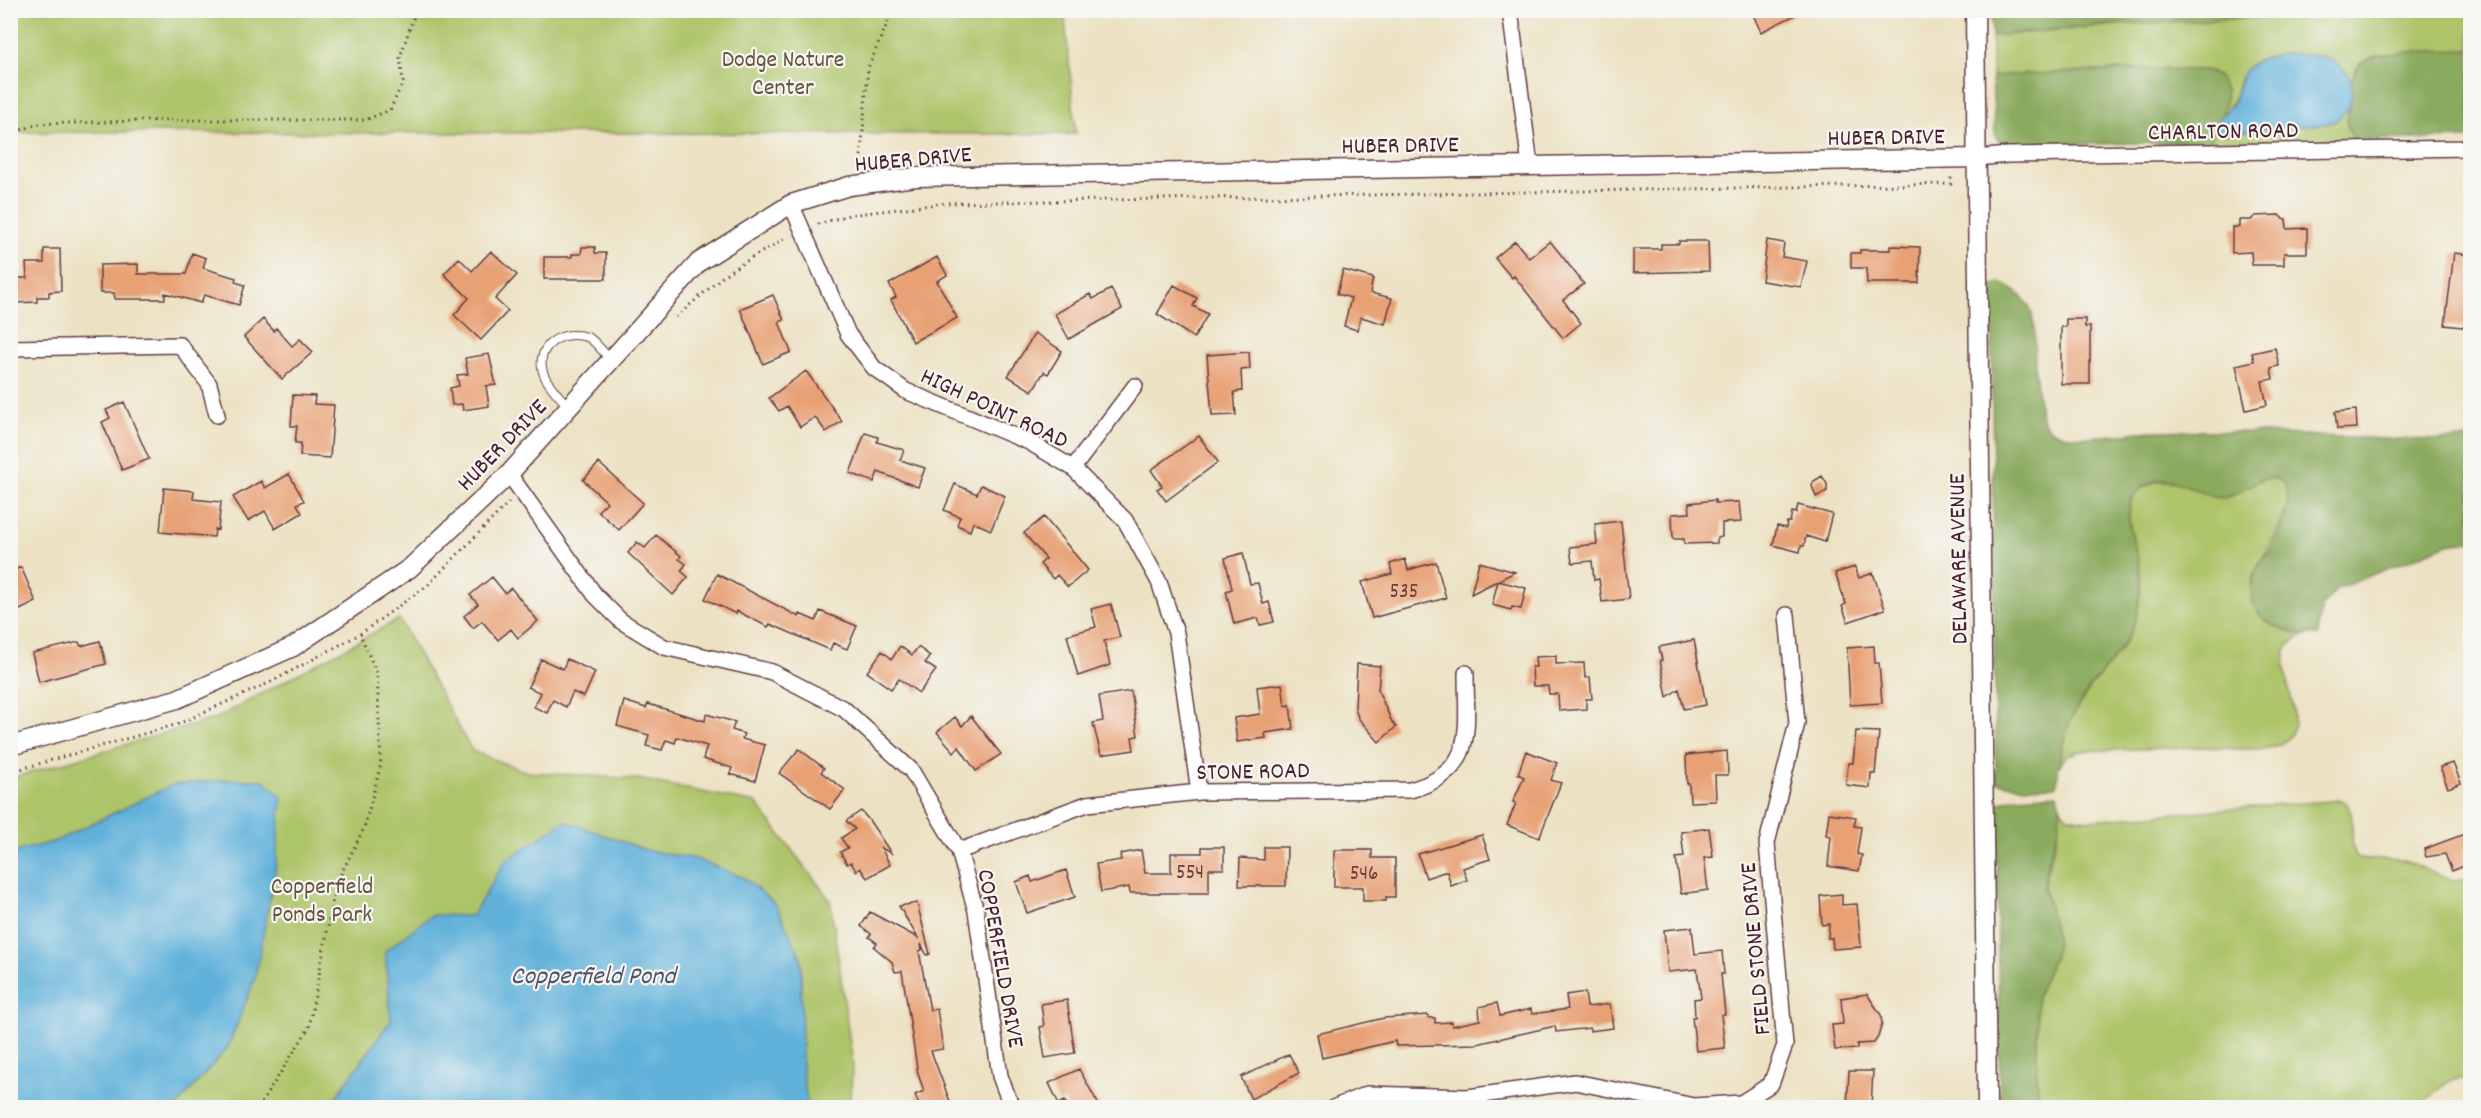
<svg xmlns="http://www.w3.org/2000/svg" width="2481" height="1118" viewBox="0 0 2481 1118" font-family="Dekko,sans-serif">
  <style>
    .green { fill: #adc469; stroke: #7c724a; stroke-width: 1.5 }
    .forest { fill: #8aaa5d; stroke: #6a6444; stroke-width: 1.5 }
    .water { fill: #5fb1da; stroke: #546882; stroke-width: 1.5 }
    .building { fill: #e8a074 }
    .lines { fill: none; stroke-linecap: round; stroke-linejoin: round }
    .service-casing { stroke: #623c42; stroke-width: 10 }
    .minor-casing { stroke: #623c42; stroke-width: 18 }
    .tertiary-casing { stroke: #623c42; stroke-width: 21 }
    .path { stroke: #623c42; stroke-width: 3; stroke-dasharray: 1.5 4.5; stroke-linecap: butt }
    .service { stroke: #fff; stroke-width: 8 }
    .minor { stroke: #fff; stroke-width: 15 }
    .tertiary { stroke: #fff; stroke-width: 18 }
    .labels { text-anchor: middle; stroke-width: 4.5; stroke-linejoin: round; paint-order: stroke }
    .number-label { font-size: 21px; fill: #723f3d }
    .park-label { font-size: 24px; fill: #68513e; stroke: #f6f6f2 }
    .street-label { font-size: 24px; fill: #4a1f2b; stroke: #f6f6f2 }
    .water-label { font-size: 26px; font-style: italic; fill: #515268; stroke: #f6f6f2 }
  </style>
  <rect width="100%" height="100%" fill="#f6f6f2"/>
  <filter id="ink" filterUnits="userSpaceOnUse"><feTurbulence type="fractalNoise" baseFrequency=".0167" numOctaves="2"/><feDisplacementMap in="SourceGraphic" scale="12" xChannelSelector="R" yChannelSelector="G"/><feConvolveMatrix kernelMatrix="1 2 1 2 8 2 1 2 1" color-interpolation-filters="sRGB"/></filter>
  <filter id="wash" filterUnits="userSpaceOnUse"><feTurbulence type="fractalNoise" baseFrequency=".008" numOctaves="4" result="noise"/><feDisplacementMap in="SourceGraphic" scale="24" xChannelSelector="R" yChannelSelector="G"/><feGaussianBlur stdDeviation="1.35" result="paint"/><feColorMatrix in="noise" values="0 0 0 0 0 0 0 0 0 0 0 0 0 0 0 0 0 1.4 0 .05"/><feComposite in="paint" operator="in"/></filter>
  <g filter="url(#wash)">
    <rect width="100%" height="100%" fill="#ece2c3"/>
    <path class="green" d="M1064,10L1076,134L11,132V11Z
      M2388,11H2470V50L2374,56C2359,63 2353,72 2351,88C2350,79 2346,70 2338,64C2318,50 2266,50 2248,67C2234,80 2241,99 2221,115C2230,99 2226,74 2205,70L2140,69L1992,76V36L2002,35L2126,24Z
      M2348,109L2347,120L2354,140L2210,142L2217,123V127L2226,134L2265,128L2325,124L2337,120Z
      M2262,479C2324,470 2258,561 2253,577C2251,585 2251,601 2257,608C2261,613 2271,617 2277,620C2288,627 2297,634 2310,635C2254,642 2312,713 2288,738C2284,742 2279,745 2273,747C2250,752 2223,747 2199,747C2159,748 2120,750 2080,751L2066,756L2058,768C2061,737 2071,713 2090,689C2109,663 2130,644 2137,612C2140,599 2141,585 2140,571C2138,548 2116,507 2141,489C2157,477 2179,480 2197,489C2205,493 2211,499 2222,498C2238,497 2247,483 2262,479Z
      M399,619L472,751L527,772L638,779L756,803L830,900L853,1065L849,1107L11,1108V778L217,718Z
      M2342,800C2360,810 2346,842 2357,857C2371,861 2385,858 2399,860C2424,864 2444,886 2470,879V1079C2447,1076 2435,1090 2421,1107L2037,1108V996L2053,958V924L2045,900L2044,881L2058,833L2060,806L2068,817L2088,820Z"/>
    <path class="forest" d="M1991,11V10L2388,11L2106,25L1992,36Z
      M2470,50V138L2354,140C2342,118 2350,116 2351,95C2352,83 2351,74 2360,64C2375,49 2447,51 2470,50Z
      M2140,69L2205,70L2219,77C2234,98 2219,122 2210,142L2010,145L1998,140L1995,135L1992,76Z
      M2000,283C2043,301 2033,330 2035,367C2035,376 2037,386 2038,395C2039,406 2039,416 2046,425C2061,447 2127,432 2151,431C2258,428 2364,443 2470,439V541L2448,544L2337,589L2322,606L2318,626L2319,635C2286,636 2242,621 2253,578C2256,567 2264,559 2270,550C2279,533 2295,501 2284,483C2263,469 2249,490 2230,496C2202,506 2169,458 2137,492C2118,512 2138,548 2140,571C2141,587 2140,602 2136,617C2128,645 2110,663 2092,685C2068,716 2059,747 2057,786L2026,787L1996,782L1991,286Z
      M2057,794L2060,807L2059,827L2046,870L2044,887L2057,942L2053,958L2037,996V1107H2000L1996,804L2017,797Z"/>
    <path class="water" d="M2280,54C2297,53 2321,54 2336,63C2362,78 2355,118 2325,124L2221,133L2217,127L2218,120L2233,104L2244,71L2257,61Z
      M223,780H263L282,797L276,865L255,979L228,1047L176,1107H11V853L56,841L172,785Z
      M565,821L646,850L696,859L744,878L776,905L801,958L802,1071L808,1107H329L391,1020L385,951L432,915L472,916L505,861Z"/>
    <g id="blocks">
      <path class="building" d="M1751,10H1805L1761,32Z
        M2279,215L2283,219H2286L2287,229L2307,228V253H2284V265H2252L2251,252L2232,253V227H2239V220H2251L2255,216Z
        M1767,240L1784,243L1782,257L1807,261L1801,287L1762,281Z
        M1515,241L1529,258L1550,241L1584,284L1563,300L1581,323L1563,338L1514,276L1512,278L1495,258Z
        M1679,241H1708L1709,271L1633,273V249H1661V244H1679Z
        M1890,246L1920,247L1919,283H1867L1866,268H1851V253H1860V250H1890Z
        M582,247H595V253H606V279H544V257H572V254H581Z
        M44,249H60L61,291L49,292V297H37V302L14,303V278H27L26,263H44Z
        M491,251L517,275L495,299L508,311L481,340L454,315L469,298L444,274L459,258L472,271Z
        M192,253L206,258L203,268L236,278L235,282L245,285L239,305L204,295L201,303L165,293V299H115L114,293H100V265L138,264V274H186Z
        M2454,253L2470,255V328L2445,325Z
        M937,257L947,275L937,281L957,318L913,342L891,300L896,297L889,284Z
        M1343,270L1373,278L1370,293L1392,298L1385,324L1361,317L1357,330L1344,326L1351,298L1337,294Z
        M1174,285L1197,298L1193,306L1208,314L1194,338L1157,314Z
        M1111,289L1122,309L1069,339L1055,314L1090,294L1093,299Z
        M773,295L784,320L779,322L791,352L763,364L740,309Z
        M263,319L274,331L276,328L292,346L300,339L313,352L282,379L244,337Z
        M2066,319H2085V327H2090V384H2061V327H2066Z
        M1035,333L1062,351L1048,374L1044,372L1032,391L1008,376Z
        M2275,348L2279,366L2271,368L2273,379L2262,381L2267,405L2246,410L2236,365L2254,361L2252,353Z
        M1249,352L1250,369L1241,370L1242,391L1234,392L1236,415L1212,416L1207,355Z
        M489,354L496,385L486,386L489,406L463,410L462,404L452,405L450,388L459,386L457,375L468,374L465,358Z
        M806,371L842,421L826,432L815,417L800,427L787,406L779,411L769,398Z
        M293,395L315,396L314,404L334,405L330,458L300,456L301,443H295L297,426H291Z
        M124,402L149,459L122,470L102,422L110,418L106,410Z
        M2356,410L2357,428L2337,429L2335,412Z
        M865,433L878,437L877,442L904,450L900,460L925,468L918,487L878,472L874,482L850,473Z
        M1199,436L1218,462L1166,501L1157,489L1162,486L1151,470Z
        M599,463L643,503L619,530L598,511L607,502L583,480Z
        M289,474L304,501L297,504L302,513L275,529L265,511L248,521L233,497L261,481L265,488Z
        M1822,476L1827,484V491L1816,497L1812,486L1814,481Z
        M955,484L977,494L981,485L1005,496L991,530L973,522L970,531L957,525L960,517L944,510Z
        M164,488L194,491L193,499L221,502L218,530L215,529L214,537L160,532Z
        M1715,500V503L1739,502L1741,522L1722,523V537L1717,538V543L1684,544V539H1673L1672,514L1690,513L1689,503Z
        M1798,505L1832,514L1825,542L1806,536L1804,546H1801L1800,552L1773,545L1777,526L1786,528L1787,522H1790L1792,512L1796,513Z
        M1044,517L1088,570L1068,587L1057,575L1053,579L1040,564L1046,559L1024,533Z
        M1621,521L1629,599L1602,602L1599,579L1594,580L1592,561L1572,563L1570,547L1597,544L1595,524Z
        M656,535L681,556L679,559L686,564L681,571L688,577L673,595L628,553L637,542L645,548Z
        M1243,553L1250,584L1258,583L1263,604L1269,602L1274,622L1260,625L1258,618L1234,624L1226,591L1232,589L1225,558Z
        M1405,559L1408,570L1436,562L1446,598L1372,618L1362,582L1392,574L1390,564Z
        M1479,562L1515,572L1471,594Z
        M21,567L36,602L10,615V572Z
        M1855,567L1859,578L1873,573L1885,609L1848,622L1842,606L1846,604L1835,573Z
        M717,574L799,617L800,614L816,621L820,611L857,626L847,649L833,643L830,650L770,624L768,627L737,611L736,614L705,599Z
        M492,577L505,593L511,588L538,621L518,638L511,629L498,640L482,621L473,628L464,616L478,604L470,595Z
        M1498,581L1526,588L1521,609L1512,607L1511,610L1492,605Z
        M1111,604L1120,637L1104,641L1110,665L1078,676L1067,635L1096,627L1091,609Z
        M1694,640L1706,705L1684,709L1679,689L1667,697L1660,660H1662L1659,647Z
        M100,641L106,664L39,682L32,653L79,642L81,646Z
        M900,646L912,655L918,647L930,656L925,663L936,670L919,693L899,679L891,689L867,672L882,651L892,659Z
        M1874,646L1875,663H1879L1882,703L1850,705L1847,648Z
        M1556,656V664L1584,663L1585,678L1590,677L1592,699H1586V709L1559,711L1558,694H1549L1548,686H1533L1532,667H1536L1535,657Z
        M541,659L563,669L567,659L595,672L584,697L573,692L566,707L553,700L547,713L534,707L541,693L528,687Z
        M1357,664L1380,666L1378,690L1392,722L1396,727L1379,742L1358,718L1355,707Z
        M1282,684L1285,706L1290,705L1293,729L1265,733L1266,738L1237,742L1234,718L1260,714L1257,687Z
        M1131,691L1138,736L1132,737L1134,750L1101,755L1093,723L1103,721L1099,696Z
        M624,701L646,708L648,704L705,721L706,714L735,722L732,730L744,734L742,739L765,745L755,781L730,774L732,768L703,759L707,746L677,737L675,743L666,740L662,750L646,746L649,735L617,726Z
        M971,716L1001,754L976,771L959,747L954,752L937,732L955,717L962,726Z
        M1856,731L1879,732L1875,774L1871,773L1870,788L1846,785L1848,763H1853Z
        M799,749L824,768L821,772L845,790L830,809L779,773Z
        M1526,751L1557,763L1551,780L1561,783L1539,838L1507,825L1516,803L1513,802L1524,777L1518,774Z
        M1727,751L1728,775H1715L1716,801L1690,802L1689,784H1687L1686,755Z
        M2453,763L2461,783L2448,788L2440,767Z
        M861,811L869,820L891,853L881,848L890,865L867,878L860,868L856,871L851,862L847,864L840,852L848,848L841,838L855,829L846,821Z
        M1829,813L1856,817L1854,826L1861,827L1857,854L1862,855L1859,871L1828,866L1831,836L1826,835Z
        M1709,828L1713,857L1704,858L1708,890L1681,894L1676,858L1684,857L1681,832Z
        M2470,832V849L2464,850L2469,864L2452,871L2445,854L2426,857L2424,849Z
        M1482,835L1490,859L1463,868L1467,880L1451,886L1447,871L1426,878L1418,854Z
        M1202,847H1224V869H1209V893H1130L1129,887L1101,892L1096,864L1121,860L1120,854L1141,850L1145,873H1171V853H1202Z
        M1264,847H1287L1286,886H1239L1240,858L1264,860Z
        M1334,850H1372V858H1395V897H1386V901H1363V887H1334Z
        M1066,870L1075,897L1027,913L1016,882L1030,876L1032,882Z
        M1842,894V905L1857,904L1861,947L1833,949L1832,938H1828L1829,924L1822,925L1820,896Z
        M917,903L930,954L927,955L921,944L922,950L919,951L930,1010L937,1009L943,1049L931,1051L952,1107H920L915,1095L924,1091L918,1074L902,971L895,972L892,962L874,947L877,943L869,937L871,934L861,926L870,912L918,938L899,906Z
        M1692,927L1695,954L1722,951L1724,974H1721L1725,1014L1721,1015L1725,1048L1696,1051L1692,1017H1695L1694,999L1701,998L1697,969L1668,972L1664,930Z
        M1585,992L1587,1007L1610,1004L1613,1028L1590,1031V1028L1556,1032L1555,1026L1477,1044L1396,1046L1395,1041L1322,1058L1317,1034L1384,1018L1428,1015L1429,1018H1435V1023L1452,1022V1026L1480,1020L1479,1007L1497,1003L1500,1016L1531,1009L1532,1014L1568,1009L1566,995Z
        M1867,994L1881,1015L1882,1024L1878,1037L1874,1043L1857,1044V1049L1835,1050L1832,1025L1843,1024L1841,998Z
        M1067,1000L1075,1053L1045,1058L1040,1027L1044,1026L1041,1004Z
        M1289,1054L1299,1073L1251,1099L1241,1077Z
        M1079,1069L1100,1107H1068L1065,1101L1059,1104L1049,1083Z
        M1849,1071H1873L1871,1107H1847Z"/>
    </g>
  </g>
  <g filter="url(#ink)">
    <use href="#blocks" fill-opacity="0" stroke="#623c42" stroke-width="1.5"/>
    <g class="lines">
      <g class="service-casing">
        <path id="service" d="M568,406C560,397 546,383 543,372C535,345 563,329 587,337C595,340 604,353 610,360"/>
      </g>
      <g class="minor-casing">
        <path id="minor" d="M1510,10L1530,166
          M1977,158L2008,155L2470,148
          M791,204L848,334L874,368L906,391L1029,442L1073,468L1125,520L1159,582L1176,633L1199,792
          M10,348L180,345L209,384L217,415
          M1073,468L1135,386
          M509,474L595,595L621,621L664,647L772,672L844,709L911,770L959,851L976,911L1000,1076L1012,1108
          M959,851L1087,804L1199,792L1410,790C1477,772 1466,730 1466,673
          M1333,1108L1367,1094L1468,1097L1575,1082L1694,1106L1741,1103L1771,1084L1785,1045L1767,843L1797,723L1787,615"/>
      </g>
      <g class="tertiary-casing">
        <path id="tertiary" d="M1975,10L1987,1108
          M10,746L177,699L293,647L410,568L509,474L699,262L791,204L849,186L915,177L1977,158"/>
      </g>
      <path class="path" d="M10,134L38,124L167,120H365L390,110L403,82L400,57L416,10
        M860,168L868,68L893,10
        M818,224L849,215L947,203L1951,184V176
        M676,317L728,272L787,237
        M10,772L178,724L271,682L360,634L428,585L509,502
        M258,1108L309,1028L336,884L364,828L381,764L377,674L360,634"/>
      <use href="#service" class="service"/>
      <use href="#minor" class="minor"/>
      <use href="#tertiary" class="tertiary"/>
    </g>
  </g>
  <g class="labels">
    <g class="number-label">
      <text x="1404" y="597">535</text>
      <text x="1190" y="878">554</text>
      <text x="1364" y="879">546</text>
    </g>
    <g class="park-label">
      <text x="783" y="66">Dodge Nature<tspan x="783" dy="28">Center</tspan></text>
      <text x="322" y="893">Copperfield<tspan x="322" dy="28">Ponds Park</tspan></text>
    </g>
    <g class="street-label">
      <text transform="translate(2223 130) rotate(-1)" y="8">CHARLTON ROAD</text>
      <text transform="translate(1886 136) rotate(-1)" y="8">HUBER DRIVE</text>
      <text transform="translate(1400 144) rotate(-1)" y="8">HUBER DRIVE</text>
      <text transform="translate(913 158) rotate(-5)" y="8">HUBER DRIVE</text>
      <text transform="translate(995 407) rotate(25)" y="8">HIGH POINT ROAD</text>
      <text transform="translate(501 444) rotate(-46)" y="8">HUBER DRIVE</text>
      <text transform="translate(1957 559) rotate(-91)" y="8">DELAWARE AVENUE</text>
      <text transform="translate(1253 770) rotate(-1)" y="8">STONE ROAD</text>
      <text transform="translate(1754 949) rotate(-95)" y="8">FIELD STONE DRIVE</text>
      <text transform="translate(1002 958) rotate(80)" y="8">COPPERFIELD DRIVE</text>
    </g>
    <g class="water-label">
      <text x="593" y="983">Copperfield Pond</text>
    </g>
  </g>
  <rect width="2481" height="1118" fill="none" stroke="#f6f6f2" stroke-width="36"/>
</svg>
